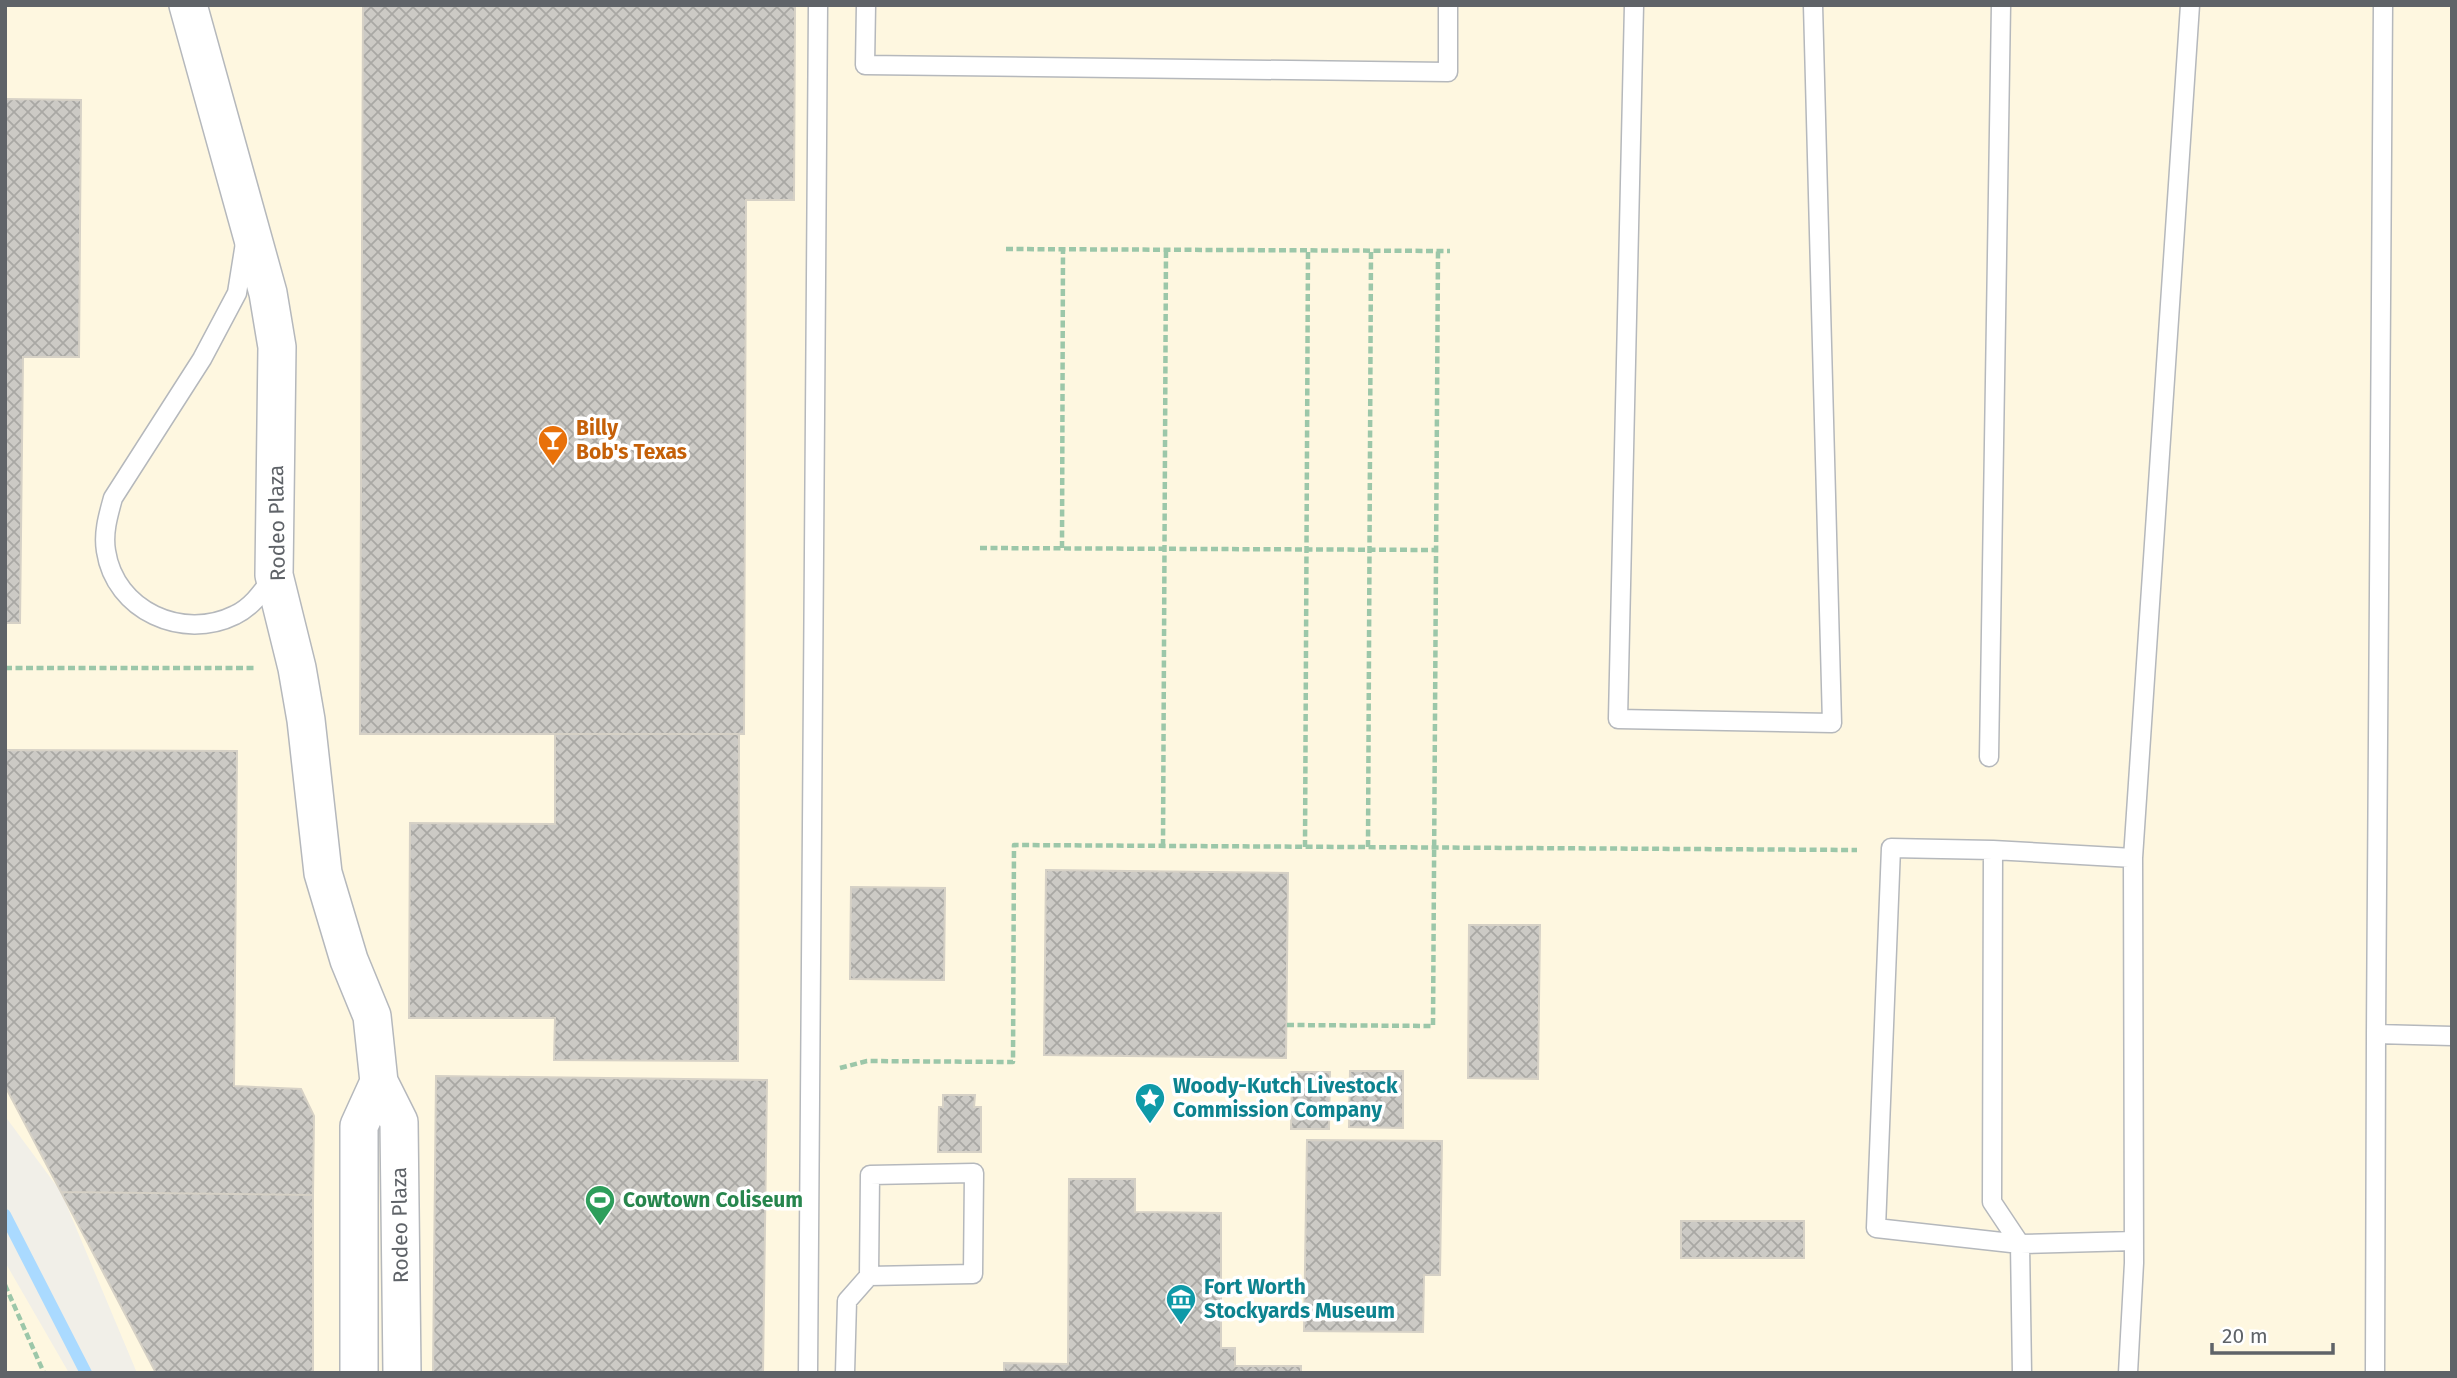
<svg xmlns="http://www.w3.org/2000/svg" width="2457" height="1378" viewBox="0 0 2457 1378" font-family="'Fira Sans',sans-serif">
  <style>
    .commercial { fill: #fef7e0 }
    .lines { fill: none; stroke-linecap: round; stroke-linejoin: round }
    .stream { stroke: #aadaff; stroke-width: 12 }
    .building { fill: url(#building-cross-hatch); stroke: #d6d1c6; stroke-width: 2 }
    .service-casing { stroke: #b5b8bc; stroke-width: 21 }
    .minor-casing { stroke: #b5b8bc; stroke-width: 40 }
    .path { stroke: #9cc7a9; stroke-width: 4.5; stroke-dasharray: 7 3.5; stroke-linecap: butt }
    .service { stroke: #fff; stroke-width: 18 }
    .minor { stroke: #fff; stroke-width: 37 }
    .labels { text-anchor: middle; stroke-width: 7; stroke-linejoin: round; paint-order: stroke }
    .food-label { font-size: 21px; font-weight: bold; fill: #c56008; stroke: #fff; text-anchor: start }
    .street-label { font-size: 21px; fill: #5f6368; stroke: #fff }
    .culture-label { font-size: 21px; font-weight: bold; fill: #0d838f; stroke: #fff; text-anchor: start }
    .leisure-label { font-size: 21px; font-weight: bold; fill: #27864d; stroke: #fff; text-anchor: start }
  </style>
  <defs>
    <pattern id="building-cross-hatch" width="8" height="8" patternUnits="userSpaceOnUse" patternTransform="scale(1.75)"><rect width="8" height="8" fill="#cccac5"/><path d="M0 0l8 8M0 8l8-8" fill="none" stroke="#a9a8a4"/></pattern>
  </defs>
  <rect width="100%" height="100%" fill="#f1efe8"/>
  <path class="commercial" d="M5,5H2452V1373H137L61,1192L5,1116Z
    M5,1262L69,1373H5Z"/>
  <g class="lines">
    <path class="stream" d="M5,1215L86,1373"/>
  </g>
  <path class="building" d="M363,5H795L794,200H746L744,734H360Z
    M5,99L81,100L79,357H23L20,623H5Z
    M555,734H739L738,1061L554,1060L555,1018H409L410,823L555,824Z
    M5,750L237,751L234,1086L301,1089L314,1116L313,1195L61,1192L5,1086Z
    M1046,870L1288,873L1286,1058L1044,1055Z
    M851,887L945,888L944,980L850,979Z
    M1469,925H1540L1538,1079L1468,1078Z
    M1350,1071H1403V1128L1349,1127Z
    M1292,1072H1330L1329,1129H1291Z
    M436,1076L767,1080L763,1373H433Z
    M943,1095H975L974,1107H981V1152H938L939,1107H943Z
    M1307,1140L1442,1141L1440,1275H1424L1423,1332L1304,1331Z
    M1069,1179H1135V1212L1221,1213V1348H1235V1366H1301V1373H1004V1363L1068,1364Z
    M61,1192L313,1195V1373H156Z
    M1681,1221H1804V1258H1681Z"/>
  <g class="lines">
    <g class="service-casing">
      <path id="service" d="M866,5L865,65L1448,72V5
        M1634,5L1618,719L1832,723L1813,5
        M245,243L237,293L202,359L113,498C108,516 103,533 106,551C115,611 183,641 235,615C252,607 262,592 273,577
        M1989,757L2001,5
        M1993,850L2133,858
        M2376,1034L2383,5
        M808,1373L818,5
        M845,1373L847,1301L869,1276L870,1175L974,1173L973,1274L869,1276
        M2022,1373L2020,1244L1992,1202L1993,850L1891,848L1876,1228L2020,1244L2134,1241
        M2128,1373L2134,1263L2133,858L2190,5
        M2375,1373L2376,1034L2452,1036"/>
    </g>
    <g class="minor-casing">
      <path id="minor" d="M188,5L268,293L277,347L274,575L297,668L306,720L323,873L349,960L372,1016L379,1082L399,1122L402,1373
        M359,1373V1126L379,1082"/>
    </g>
    <path class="path" d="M1006,249L1450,251
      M980,548L1436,550
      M1062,548L1063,249
      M5,668H256
      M1163,846L1166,250
      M1305,847L1308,250
      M1368,847L1371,251
      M1287,1025L1433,1026L1438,251
      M840,1068L867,1061L1013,1062L1014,845L1857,850
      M5,1285L44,1373"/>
    <use href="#service" class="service"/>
    <use href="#minor" class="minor"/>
  </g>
  <defs>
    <g id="bar-pin" transform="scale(1.575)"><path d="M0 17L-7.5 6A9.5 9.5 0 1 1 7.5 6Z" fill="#e8710a" stroke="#fff"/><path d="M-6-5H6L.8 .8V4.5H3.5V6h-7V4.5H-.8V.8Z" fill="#fff"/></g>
    <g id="sight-pin" transform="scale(1.575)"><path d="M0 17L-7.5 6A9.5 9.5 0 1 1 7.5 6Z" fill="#0f9aa8" stroke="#fff"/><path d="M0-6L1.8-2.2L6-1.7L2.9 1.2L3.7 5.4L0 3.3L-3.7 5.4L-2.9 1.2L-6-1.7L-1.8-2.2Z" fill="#fff"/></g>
    <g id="stadium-pin" transform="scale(1.575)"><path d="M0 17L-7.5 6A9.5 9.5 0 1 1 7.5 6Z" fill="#2e9e5b" stroke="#fff"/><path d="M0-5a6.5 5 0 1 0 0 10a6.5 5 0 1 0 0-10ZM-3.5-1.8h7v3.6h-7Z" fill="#fff"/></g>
    <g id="museum-pin" transform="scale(1.575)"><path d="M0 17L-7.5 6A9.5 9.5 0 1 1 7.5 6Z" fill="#0f9aa8" stroke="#fff"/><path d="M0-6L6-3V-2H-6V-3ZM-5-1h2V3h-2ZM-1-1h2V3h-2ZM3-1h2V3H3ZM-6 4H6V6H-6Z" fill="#fff"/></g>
  </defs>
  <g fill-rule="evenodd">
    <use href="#bar-pin" x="553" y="440"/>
    <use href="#sight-pin" x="1150" y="1098"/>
    <use href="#stadium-pin" x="600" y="1200"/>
    <use href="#museum-pin" x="1181" y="1299"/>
  </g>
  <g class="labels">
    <g class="food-label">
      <text x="576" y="435">Billy<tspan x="576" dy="24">Bob's Texas</tspan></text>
    </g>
    <g class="street-label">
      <text transform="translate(277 523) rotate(-91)" y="7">Rodeo Plaza</text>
      <text transform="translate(400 1225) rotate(-91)" y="7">Rodeo Plaza</text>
    </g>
    <g class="culture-label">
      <text x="1173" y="1093">Woody-Kutch Livestock<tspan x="1173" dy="24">Commission Company</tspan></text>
      <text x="1204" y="1294">Fort Worth<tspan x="1204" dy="24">Stockyards Museum</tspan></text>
    </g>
    <g class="leisure-label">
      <text x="623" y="1207">Cowtown Coliseum</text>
    </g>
  </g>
  <rect width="2457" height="1378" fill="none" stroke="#5f6368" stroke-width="14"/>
  <path d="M2212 1343v10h121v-10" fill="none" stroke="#5f6368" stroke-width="3.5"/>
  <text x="2222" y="1343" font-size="21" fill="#5f6368" stroke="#ffffff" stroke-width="5" paint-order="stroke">20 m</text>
</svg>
